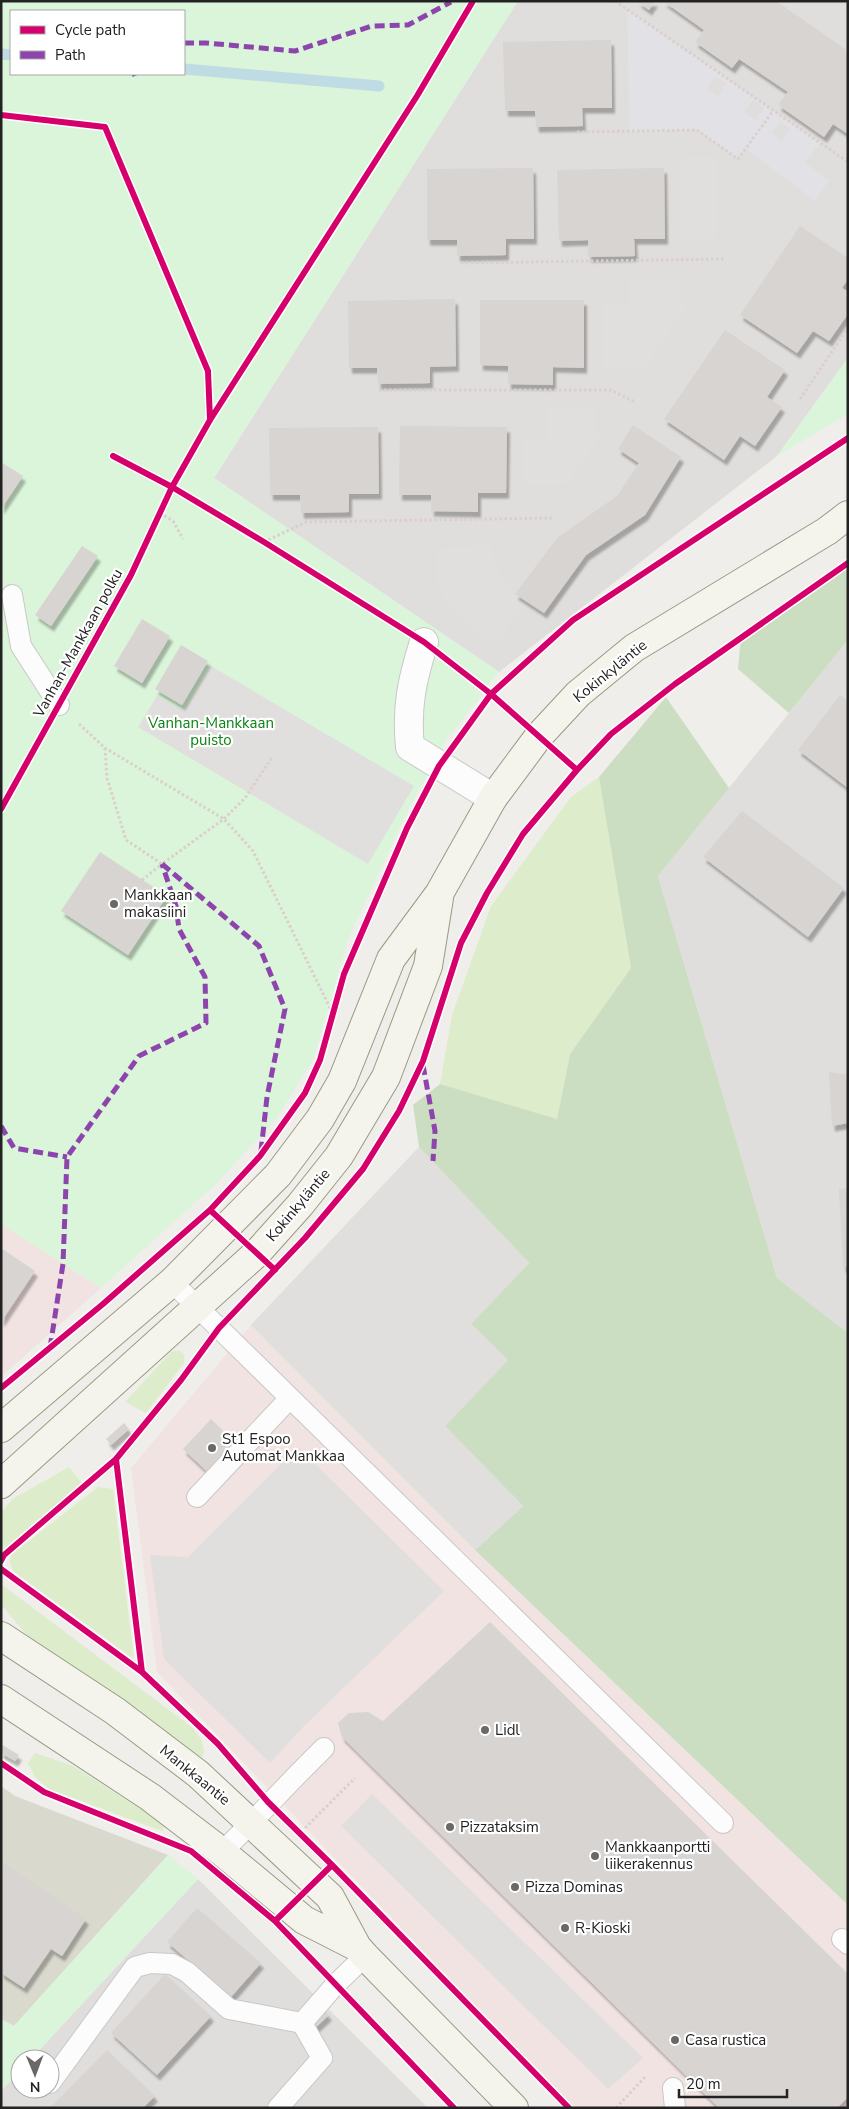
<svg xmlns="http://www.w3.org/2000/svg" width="849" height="2109" viewBox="0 0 849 2109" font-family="'Nunito Sans',sans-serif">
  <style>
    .residential { fill: #dfdedc }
    .commercial { fill: #f1e3e1 }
    .construction { fill: #d9d9cd }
    .grass { fill: #ddeccb }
    .forest { fill: #cbdec1 }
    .park { fill: #daf5da; fill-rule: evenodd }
    .parking { fill: #e0dfde }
    .plaza { fill: #e2e1e5; fill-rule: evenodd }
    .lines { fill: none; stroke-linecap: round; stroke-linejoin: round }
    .stream { stroke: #bfdbe3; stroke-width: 11 }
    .building { fill: #d7d4d2; filter: url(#shadow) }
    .lane-casing { stroke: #c9c8c7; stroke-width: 22 }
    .street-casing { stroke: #c9c8c7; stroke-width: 30 }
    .secondary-casing { stroke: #999a82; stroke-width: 30 }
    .path { stroke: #dccecd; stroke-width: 3; stroke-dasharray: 2.5 2.5; stroke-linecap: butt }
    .lane { stroke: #fdfcfc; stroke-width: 20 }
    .street { stroke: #fdfcfc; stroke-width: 28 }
    .secondary { stroke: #f4f4ed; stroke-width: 28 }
    .quiet { stroke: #8e44ad; stroke-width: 5; stroke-dasharray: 10 5; stroke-linecap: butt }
    .cycleway-casing { stroke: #fff; stroke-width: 9 }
    .cycleway { stroke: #d6006c; stroke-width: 6 }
    .poi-dot { fill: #6a6968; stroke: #fff; stroke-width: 2 }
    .labels { text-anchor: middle; stroke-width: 4.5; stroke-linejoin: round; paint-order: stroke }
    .street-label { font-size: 15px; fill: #222; stroke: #fff }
    .park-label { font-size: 15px; fill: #0c8416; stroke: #fff }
    .poi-label { font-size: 15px; fill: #222; stroke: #fff; text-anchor: start }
  </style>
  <defs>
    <filter id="shadow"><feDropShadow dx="3" dy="5.5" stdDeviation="1" flood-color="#0004"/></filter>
  </defs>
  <rect width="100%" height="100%" fill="#f0eeeb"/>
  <path class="residential" d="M518,1H848V358L777,456L499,672L214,478Z
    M848,640V1333L777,1278L658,876Z
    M198,1879L428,2108H1V2091L20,2071V2089H50V2059H31Z"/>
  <path class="commercial" d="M419,1147L529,1263L475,1550L848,1905V2108H573L157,1672L131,1468L251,1325Z
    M1,1224L101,1288L1,1377Z"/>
  <path class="construction" d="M1,1786L15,1796L168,1855L14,2026L1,2019Z"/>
  <path class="grass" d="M599,777L631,968L570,1054L557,1119L440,1084L452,1015L491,906L571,797Z
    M172,1351H180L184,1355V1363L146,1413L125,1402Z
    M69,1467L82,1483L1,1553V1512L14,1498Z
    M98,1487L113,1489L134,1659L13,1571L10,1563L11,1555Z
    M1,1584L193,1728L202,1741L204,1752L201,1758L46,1657L1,1605Z
    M35,1753L73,1766L166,1825L162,1831L49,1789L35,1777L28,1763Z"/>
  <path class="forest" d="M848,563V640L789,713L738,669L741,636Z
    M666,697L729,788L658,876L777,1278L848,1333V1905L475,1550L523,1506L445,1426L508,1360L471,1324L529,1263L419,1147L413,1105L440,1084L557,1119L570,1054L631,968L599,777Z"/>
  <path class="park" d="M1,1H518L214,478L499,672L444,743L405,816L348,940L313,1060L277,1118L217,1183L101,1288L1,1224ZM11,11H184V74H11Z
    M848,358V414L777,456Z
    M168,1855L198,1879L31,2059H20V2071L1,2091V2019L14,2026Z"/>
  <path class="parking" d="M681,157H716V238H681Z
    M679,278L680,303H688L644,369H603V304H630V279Z
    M595,407V432L602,433L567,484L523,485V440H548V408Z
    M490,545L495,566L515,594L529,603L493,644L464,622L444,600L437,580V549Z
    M211,666L414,786L368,864L138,727L157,696L184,711Z
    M419,1147L529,1263L471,1324L508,1360L445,1426L523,1506L475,1550L251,1325Z
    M298,1447L444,1591L304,1726L270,1763L164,1659L150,1555L188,1557Z
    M372,1794L643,2058L608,2089L341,1826Z"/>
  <path class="plaza" d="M627,9L820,143L805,163L829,180L815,201L746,149L738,159L697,130L630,132ZM715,76L726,84L718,96L707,88ZM753,100L764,108L755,120L744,112ZM780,121L790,129L782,141L771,133Z"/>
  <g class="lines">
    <path class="stream" d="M1,54L11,55
      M184,69L379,86"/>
  </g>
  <path class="building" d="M637,1H655L649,10Z
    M663,1H776L848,51V134L833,124L824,137L778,105L788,92L739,59L732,68L695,42L704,30Z
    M611,40L612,108H582L583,126L536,127L535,111H505L503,42Z
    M533,168L534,239H506V255L457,256V240H427V169Z
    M664,168L665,239H634L635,256L588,257V240L559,241L557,170Z
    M800,226L848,258V279L842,288L848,292V314L829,341L813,331L797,353L740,315Z
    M455,299L456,366L430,367V383L378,384L377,368H349L348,301Z
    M480,300H584V368L553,367V385L508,384V366L480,365Z
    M725,330L785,370L767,397L782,407L755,446L740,436L724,460L664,419Z
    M633,425L681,457L645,515L586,555L544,613L515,594L557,538L617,496L639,463L618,449Z
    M400,426L507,427L506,493H478V512L431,511V495H399Z
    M378,427L379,494H349V512L301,513L300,495H270L269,428Z
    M1,462L23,476L1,509Z
    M82,546L98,556L51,626L35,615Z
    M142,619L170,636L142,683L114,666Z
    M181,645L208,661L182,705L155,689Z
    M840,695L848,701V788L798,750Z
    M742,811L844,888L808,937L703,857Z
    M100,852L167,896L128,955L61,911Z
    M829,1072L848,1075V1123L832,1126Z
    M848,1188V1267H843L839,1189Z
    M1,1248L35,1271L1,1322Z
    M211,1419L240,1447L212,1476L183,1449Z
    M124,1423L129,1429L111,1445L106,1439Z
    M490,1622L848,1974V2097L837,2108H719L342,1737L338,1723L349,1713L368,1712L383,1721Z
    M1,1744L19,1755L15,1761L1,1753Z
    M1,1861L86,1919L62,1956L51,1949L24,1988L1,1973Z
    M197,1908L261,1963L231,1997L167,1942Z
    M165,1974L211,2016L157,2075L111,2033Z
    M320,2006L329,2015L314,2029L306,2022Z
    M107,2050L155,2096L143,2108H50Z"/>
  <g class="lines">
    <g class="lane-casing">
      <path id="lane" d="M12,595L21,646L59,705
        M172,1282L723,1823
        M197,1497L290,1398
        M222,1852C257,1818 289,1782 324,1748
        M842,1939L848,1944
        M50,2083L135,1967L150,1963L172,1964L187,1972L229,2009L302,2023
        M673,2088L675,2108
        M278,2108L322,2058L302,2023L336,1984L365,1956"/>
    </g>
    <g class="street-casing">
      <path id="street" d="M424,642C412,680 406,707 410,747L493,798"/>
    </g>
    <g class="secondary-casing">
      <path id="secondary" d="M1,1428L172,1282L278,1175L320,1119L342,1081L391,959L439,894L493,798L539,736L578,694L634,648L827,531L848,515
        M1,1484L257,1253L300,1205L339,1156L386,1077L428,966L439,898
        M1,1636L115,1711L198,1774L330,1897L357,1947L365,1956L514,2108
        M1,1699L150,1797L222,1852L304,1920L357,1947"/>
    </g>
    <path class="path" d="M615,1L848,162
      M577,132L697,130L738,159L773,111
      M461,263L724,259
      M379,390H611L635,402
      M800,399L848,328
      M160,513L173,521L183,539
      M264,542L306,522L554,518
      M79,724L105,748L224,819L253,851L333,1014
      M105,748L107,778L126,840L162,864L224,819L245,798L273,756
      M142,880L162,864
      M305,1828L355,1778
      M616,2108L645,2077"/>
    <use href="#lane" class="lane"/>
    <use href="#street" class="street"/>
    <use href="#secondary" class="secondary"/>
    <path class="quiet" d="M184,43H206L295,51L372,26L408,25L451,2
      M134,74L135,76
      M162,864L259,946L285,1009L267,1097L261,1151
      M423,1065L435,1131L433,1161
      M1,1126L14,1148L67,1157
      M50,1348L63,1264L67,1157L139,1056L206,1023L205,977L179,929L176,906L162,864"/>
    <g class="cycleway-casing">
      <path id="cycleway" d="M1,115L105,127L208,371L210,420
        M113,456L172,487L264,542L424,642L491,694L577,770
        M1,809L131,575L172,487L210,420L417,96L473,1
        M210,1210L275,1270
        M1,1388L103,1304L210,1210L260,1156L305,1093L320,1060L344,974L407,828L439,766L491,694L573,620L848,438
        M116,1459L142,1672
        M1,1561L4,1555L116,1459L181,1380L219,1328L305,1238L363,1169L399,1111L423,1061L461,943L487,893L523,834L577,770L611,734L675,684L848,563
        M1,1569L142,1672L218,1744L268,1802L332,1865L569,2108
        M1,1763L44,1792L191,1851L275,1921L454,2108
        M275,1921L332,1865"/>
    </g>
    <use href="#cycleway" class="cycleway"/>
  </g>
  <g class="poi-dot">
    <circle cx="114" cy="904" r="5"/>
    <circle cx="212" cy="1448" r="5"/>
    <circle cx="485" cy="1730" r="5"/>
    <circle cx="450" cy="1827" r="5"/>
    <circle cx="595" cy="1856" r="5"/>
    <circle cx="515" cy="1887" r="5"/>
    <circle cx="565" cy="1928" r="5"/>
    <circle cx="675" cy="2040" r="5"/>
  </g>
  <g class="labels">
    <g class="street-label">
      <text transform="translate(78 643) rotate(-61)" y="5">Vanhan-Mankkaan polku</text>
      <text transform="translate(610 671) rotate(-39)" y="5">Kokinkyläntie</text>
      <text transform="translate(298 1205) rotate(-50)" y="5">Kokinkyläntie</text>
      <text transform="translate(195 1775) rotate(39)" y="5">Mankkaantie</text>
    </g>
    <g class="park-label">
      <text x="211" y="728">Vanhan-Mankkaan<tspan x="211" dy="17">puisto</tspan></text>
    </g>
    <g class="poi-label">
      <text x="124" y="900">Mankkaan<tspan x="124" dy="17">makasiini</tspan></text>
      <text x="222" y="1444">St1 Espoo<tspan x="222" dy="17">Automat Mankkaa</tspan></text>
      <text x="495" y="1735">Lidl</text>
      <text x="460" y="1832">Pizzataksim</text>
      <text x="605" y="1852">Mankkaanportti<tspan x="605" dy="17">liikerakennus</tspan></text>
      <text x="525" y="1892">Pizza Dominas</text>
      <text x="575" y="1933">R-Kioski</text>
      <text x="685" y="2045">Casa rustica</text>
    </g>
  </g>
  <rect width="849" height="2109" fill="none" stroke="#222222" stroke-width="5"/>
  <rect x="10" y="10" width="175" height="65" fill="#ffffff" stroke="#a7a7a7"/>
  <rect x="20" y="26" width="25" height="8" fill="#d6006c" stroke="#a7a7a7"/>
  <text x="55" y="35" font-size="15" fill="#222222">Cycle path</text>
  <rect x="20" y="51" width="25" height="8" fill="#8e44ad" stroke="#a7a7a7"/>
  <text x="55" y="60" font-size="15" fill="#222222">Path</text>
  <g transform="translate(35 2074) rotate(179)"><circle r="24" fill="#ffffff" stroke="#a7a7a7"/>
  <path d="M0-4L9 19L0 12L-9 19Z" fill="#6a6968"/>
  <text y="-8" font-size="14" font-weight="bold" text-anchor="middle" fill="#222222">N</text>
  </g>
  <path d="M679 2089v8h108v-8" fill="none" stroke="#222222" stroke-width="2.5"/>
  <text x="686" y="2089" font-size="15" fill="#222222" stroke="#ffffff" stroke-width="4" paint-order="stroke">20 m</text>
</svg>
